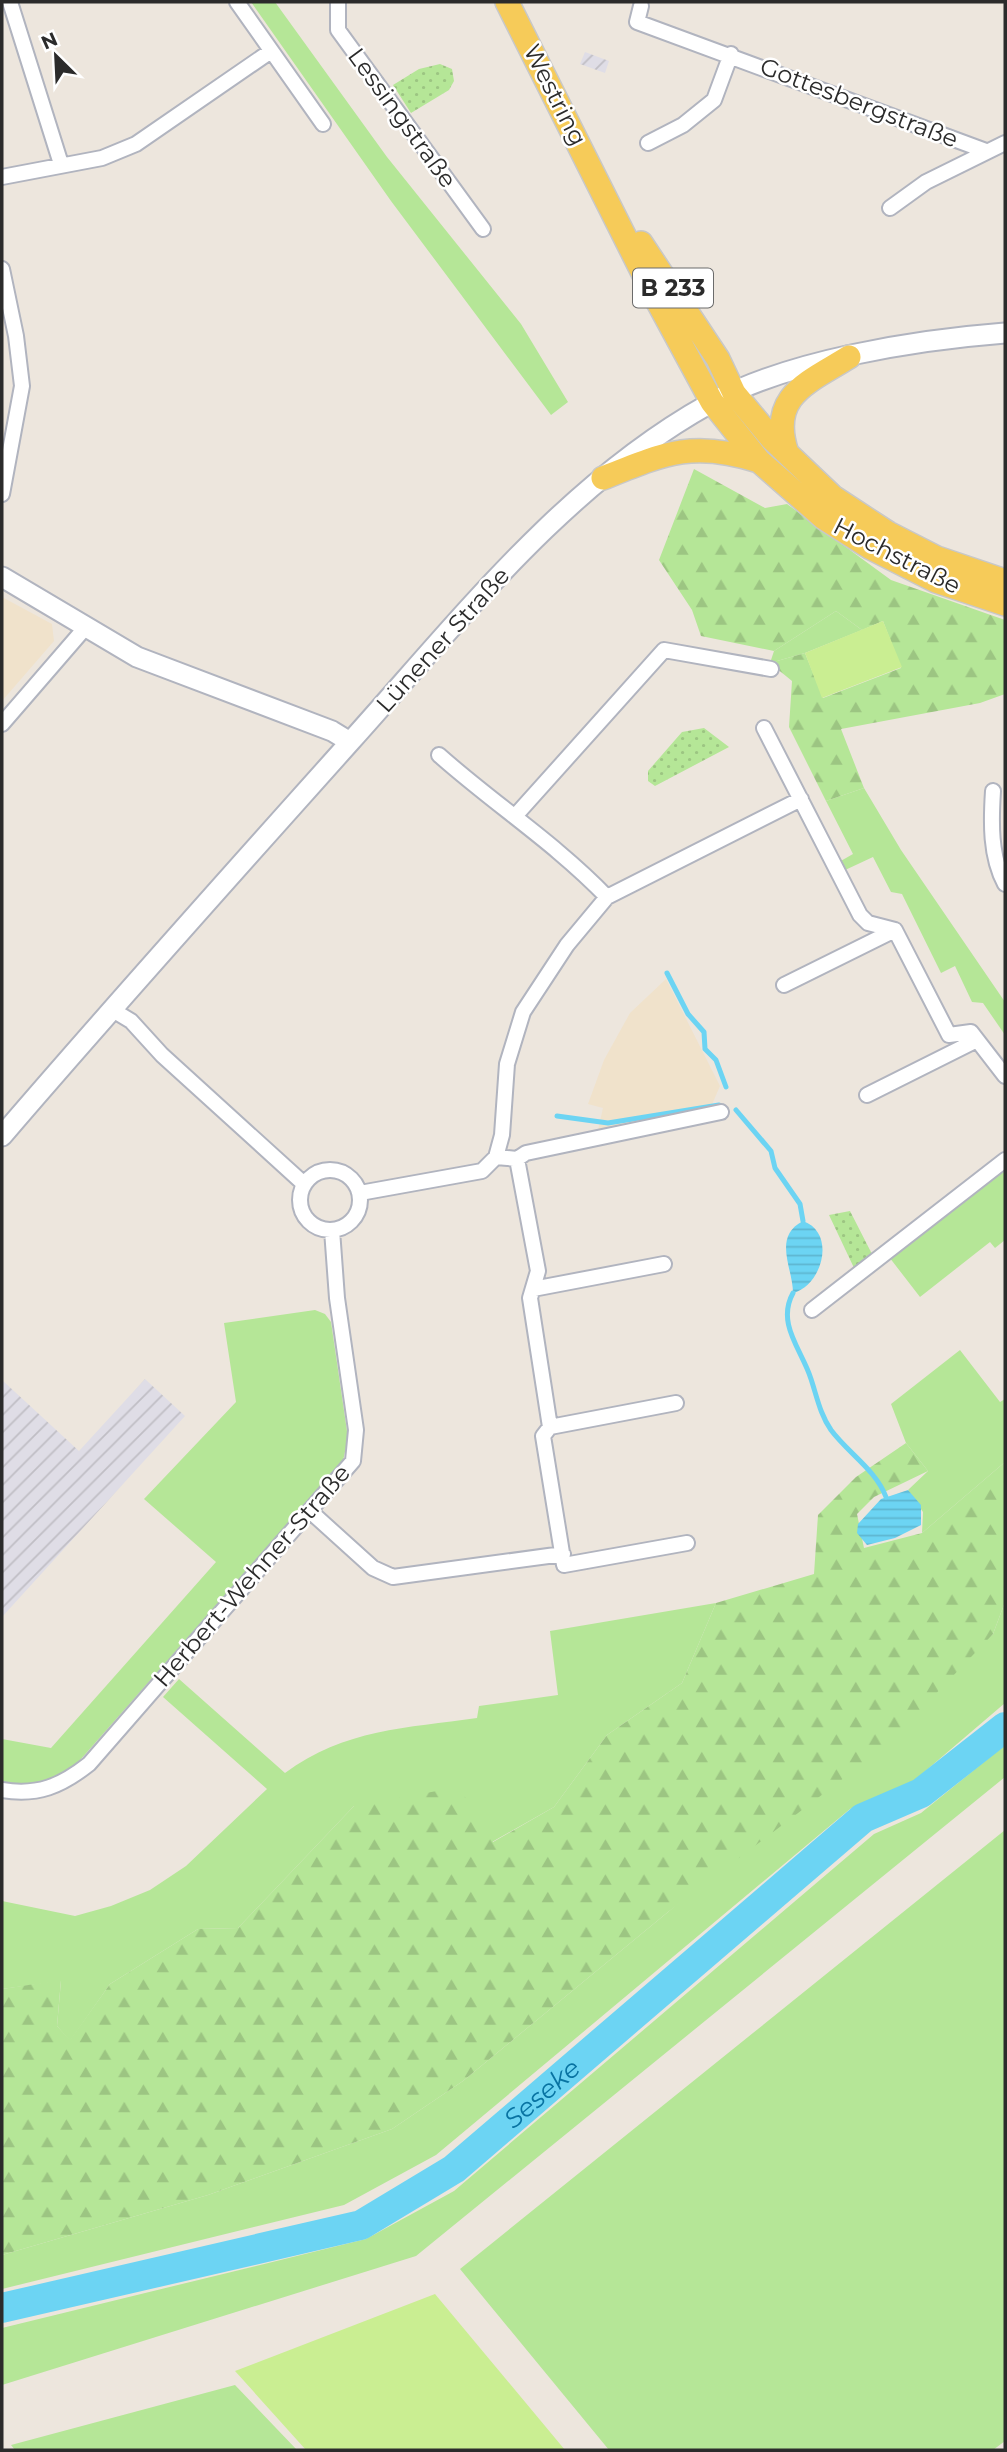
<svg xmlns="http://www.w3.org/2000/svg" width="1007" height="2452" viewBox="0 0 1007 2452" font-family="Montserrat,sans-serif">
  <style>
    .industrial { fill: url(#industrial-furrows) }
    .education { fill: #f0e2cb }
    .grass { fill: #b5e697 }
    .forest { fill: url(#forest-firs) }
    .park { fill: url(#park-dots) }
    .pitch { fill: #caee92 }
    .water { fill: url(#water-rules) }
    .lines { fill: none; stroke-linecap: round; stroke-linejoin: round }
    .stream { stroke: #6cd4f3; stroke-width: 5 }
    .river { stroke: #6cd4f3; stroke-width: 30 }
    .street-casing { stroke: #b1b4bf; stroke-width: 18 }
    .secondary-casing { stroke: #b1b4bf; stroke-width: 23 }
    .primary-casing { stroke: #c8c8c8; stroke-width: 26 }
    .street { stroke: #fff; stroke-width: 14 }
    .secondary { stroke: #fff; stroke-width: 19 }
    .primary { stroke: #f6cb59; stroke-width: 23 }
    .labels { text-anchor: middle; stroke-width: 5; stroke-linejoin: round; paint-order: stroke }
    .shield { fill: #fff; stroke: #6b6b6b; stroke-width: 2 }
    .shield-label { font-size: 23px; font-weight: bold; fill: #2b2b2b }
    .street-label { font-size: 24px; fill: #2b2b2b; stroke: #fff }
    .water-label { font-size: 26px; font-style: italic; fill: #0873a2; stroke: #fff }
  </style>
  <defs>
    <pattern id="industrial-furrows" width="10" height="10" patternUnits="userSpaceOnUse" patternTransform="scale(1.75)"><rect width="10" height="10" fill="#dfdde6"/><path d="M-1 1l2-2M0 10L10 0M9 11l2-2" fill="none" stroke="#c0bec5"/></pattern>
    <pattern id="forest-firs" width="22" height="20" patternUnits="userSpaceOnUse" patternTransform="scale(1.75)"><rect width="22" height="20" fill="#b5e697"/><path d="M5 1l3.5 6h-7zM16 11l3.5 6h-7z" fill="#9cc582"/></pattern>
    <pattern id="park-dots" width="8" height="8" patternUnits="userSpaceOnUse" patternTransform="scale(1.75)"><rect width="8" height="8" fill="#b5e697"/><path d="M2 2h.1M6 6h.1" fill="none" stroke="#9cc582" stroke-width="1.8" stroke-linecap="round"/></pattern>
    <pattern id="water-rules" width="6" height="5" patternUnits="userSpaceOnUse" patternTransform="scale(1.75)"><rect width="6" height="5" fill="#6cd4f3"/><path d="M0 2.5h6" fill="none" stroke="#5eb6d0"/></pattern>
  </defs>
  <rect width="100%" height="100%" fill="#ede6dd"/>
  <path class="industrial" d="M585,52L609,61L605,73L580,64Z
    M145,1379L185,1416L2,1617V1380L79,1451Z"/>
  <path class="education" d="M2,597L52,624L54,641L2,701Z
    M666,979L720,1086L710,1109L598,1130L603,1108L588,1104L604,1060L630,1013Z"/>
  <path class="grass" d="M251,2H275L387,157L521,324L568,402L551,415L391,201Z
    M836,611L862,630L805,653L770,663L774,651Z
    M864,788L901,850L1005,1002V1035L983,1003L972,1002L955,966L941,973L902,894L891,892L873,857L843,871L839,862L853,854L826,801Z
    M1005,1160V1240L995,1248L990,1242L920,1297L886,1253Z
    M315,1310L325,1314L331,1322L348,1438L343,1461L81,1759C58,1780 32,1789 2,1782V1739L51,1748L216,1562L144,1499L236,1402L224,1323Z
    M960,1350L1000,1402L1005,1399V1462L922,1533L923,1512L908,1490L928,1471L906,1443L891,1404Z
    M1005,1602V1703L909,1785L850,1809L436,2155L344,2205L2,2289V2255L208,2195L392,2129L463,2081L668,1912L993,1634Z
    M716,1603L682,1683L607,1735L554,1807L492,1842L354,1806L238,1928L198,1929L110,1984L70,2041L57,2026L61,1981L2,1989V1901L75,1916L111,1906L150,1890L186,1866L267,1789L163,1697L179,1679L285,1773C344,1729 407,1728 477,1718L479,1706L558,1695L550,1631Z
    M1005,1745V1777L416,2256L2,2385V2328L366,2239L454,2191L874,1834L921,1813Z
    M1005,1830V2441L993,2450H609L460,2269Z
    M235,2385L297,2450H15L11,2445Z"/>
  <path class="forest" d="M694,469L765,508L787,504L891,580L1005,620V694L980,703L841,729L864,788L826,801L789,727L792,681L770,663L805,653L823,698L901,668L883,621L862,630L836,611L774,651L701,636L692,610L659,560Z
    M906,1443L928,1471L874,1497L857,1514L864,1548L922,1533L1005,1462V1602L993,1634L886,1746L668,1912L463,2081L392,2129L208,2195L2,2255V1989L61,1980L57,2026L70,2040L110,1984L198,1929L238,1928L354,1806L459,1787L493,1842L554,1807L607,1735L682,1683L716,1603L814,1574L818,1515L856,1477Z"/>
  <path class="park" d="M440,64L452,69L454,81L449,90L411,113L393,85L419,69Z
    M704,728L729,747L655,786L648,781V771L682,732Z
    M850,1211L873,1256L855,1270L829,1215Z"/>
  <path class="pitch" d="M883,621L902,667L822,698L805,653Z
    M435,2294L565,2450H306L235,2371Z"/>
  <path class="water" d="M803,1221C837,1233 822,1286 793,1293C793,1268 772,1237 803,1221Z
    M908,1490L921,1505V1525L895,1538L867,1545L857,1533L858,1524L881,1499Z"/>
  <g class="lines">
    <path class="stream" d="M667,973L688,1014L704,1032L705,1049L716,1060L726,1087
      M736,1110L771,1151L775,1168L800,1204L803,1221
      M557,1116L608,1123L719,1105
      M793,1293C776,1324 802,1350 811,1379C817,1397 820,1414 831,1430C848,1453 876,1470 886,1497"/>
    <path class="river" id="s1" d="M2,2308L361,2225L454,2169L863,1818L921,1793L1005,1727"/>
    <g class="street-casing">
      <path id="street" d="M10,2L61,164
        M237,2L323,124
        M338,2V30L483,229
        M641,6L637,22L986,151
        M648,143L683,125L714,100L731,54
        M2,177L102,158L136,144L271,51
        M890,208L926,182L1005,143
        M2,269L16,336L22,386L2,494
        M2,724L85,628
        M764,728L860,915L868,923L895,930L949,1035L971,1032L1005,1076
        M993,791C991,822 990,856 1005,884
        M516,815L664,650L771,669
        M607,897L801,799
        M784,985L895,930
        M111,1009L131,1021L162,1055L304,1184
        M867,1095L977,1040
        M496,1157L517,1159L538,1271L530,1298L550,1427L543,1436L564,1565L687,1543
        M517,1159L526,1153L721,1112
        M300 1200a30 30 0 1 1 60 0a30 30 0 1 1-60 0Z
        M360,1193L482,1171L496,1157L502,1135L507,1064L523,1012L567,945L607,897C555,843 494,804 439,755
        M533,1289L664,1264
        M812,1310L1005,1160
        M550,1427L676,1403
        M311,1512L373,1568L393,1577L563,1554
        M2,1790C38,1796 61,1786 89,1764L353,1461L356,1430L337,1298L332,1230"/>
    </g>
    <g class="secondary-casing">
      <path id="secondary" d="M2,577L137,657L332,731L350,742
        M2,1136C116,1003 234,872 351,741C459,621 565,484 709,404C788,360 915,340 1005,333"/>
    </g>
    <g class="primary-casing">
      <path id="primary" d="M507,2L652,291L712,402L759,461L824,518L871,548L936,581L1005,604
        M641,243L718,359L734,393L772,439L833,497L888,533L937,558L1005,581
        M787,453C768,396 807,383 849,357
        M603,478C665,453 693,440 759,461"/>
    </g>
    <use href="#street" class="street"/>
    <use href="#secondary" class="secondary"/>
    <use href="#primary" class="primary"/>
  </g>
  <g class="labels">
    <rect class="shield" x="633" y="268.5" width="80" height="39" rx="5"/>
    <g class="shield-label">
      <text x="673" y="296">B 233</text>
    </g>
    <g class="street-label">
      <text transform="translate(555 95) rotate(63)" y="8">Westring</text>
      <text transform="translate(859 103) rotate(21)" y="8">Gottesbergstraße</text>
      <text transform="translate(402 118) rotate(54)" y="8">Lessingstraße</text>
      <text transform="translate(897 556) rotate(27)" y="8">Hochstraße</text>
      <text transform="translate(443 640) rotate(-48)" y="8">Lünener Straße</text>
      <text transform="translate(252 1576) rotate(-49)" y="8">Herbert-Wehner-Straße</text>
    </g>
    <g class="water-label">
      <text dy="9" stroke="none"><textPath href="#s1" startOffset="593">Seseke</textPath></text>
    </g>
  </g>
  <rect width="1007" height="2452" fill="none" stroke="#2b2b2b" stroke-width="7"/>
  <g transform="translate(56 56) rotate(336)" stroke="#ffffff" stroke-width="5" paint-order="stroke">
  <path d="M0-5L12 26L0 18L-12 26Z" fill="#2b2b2b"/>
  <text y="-10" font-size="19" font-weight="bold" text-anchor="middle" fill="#2b2b2b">N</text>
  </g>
</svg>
